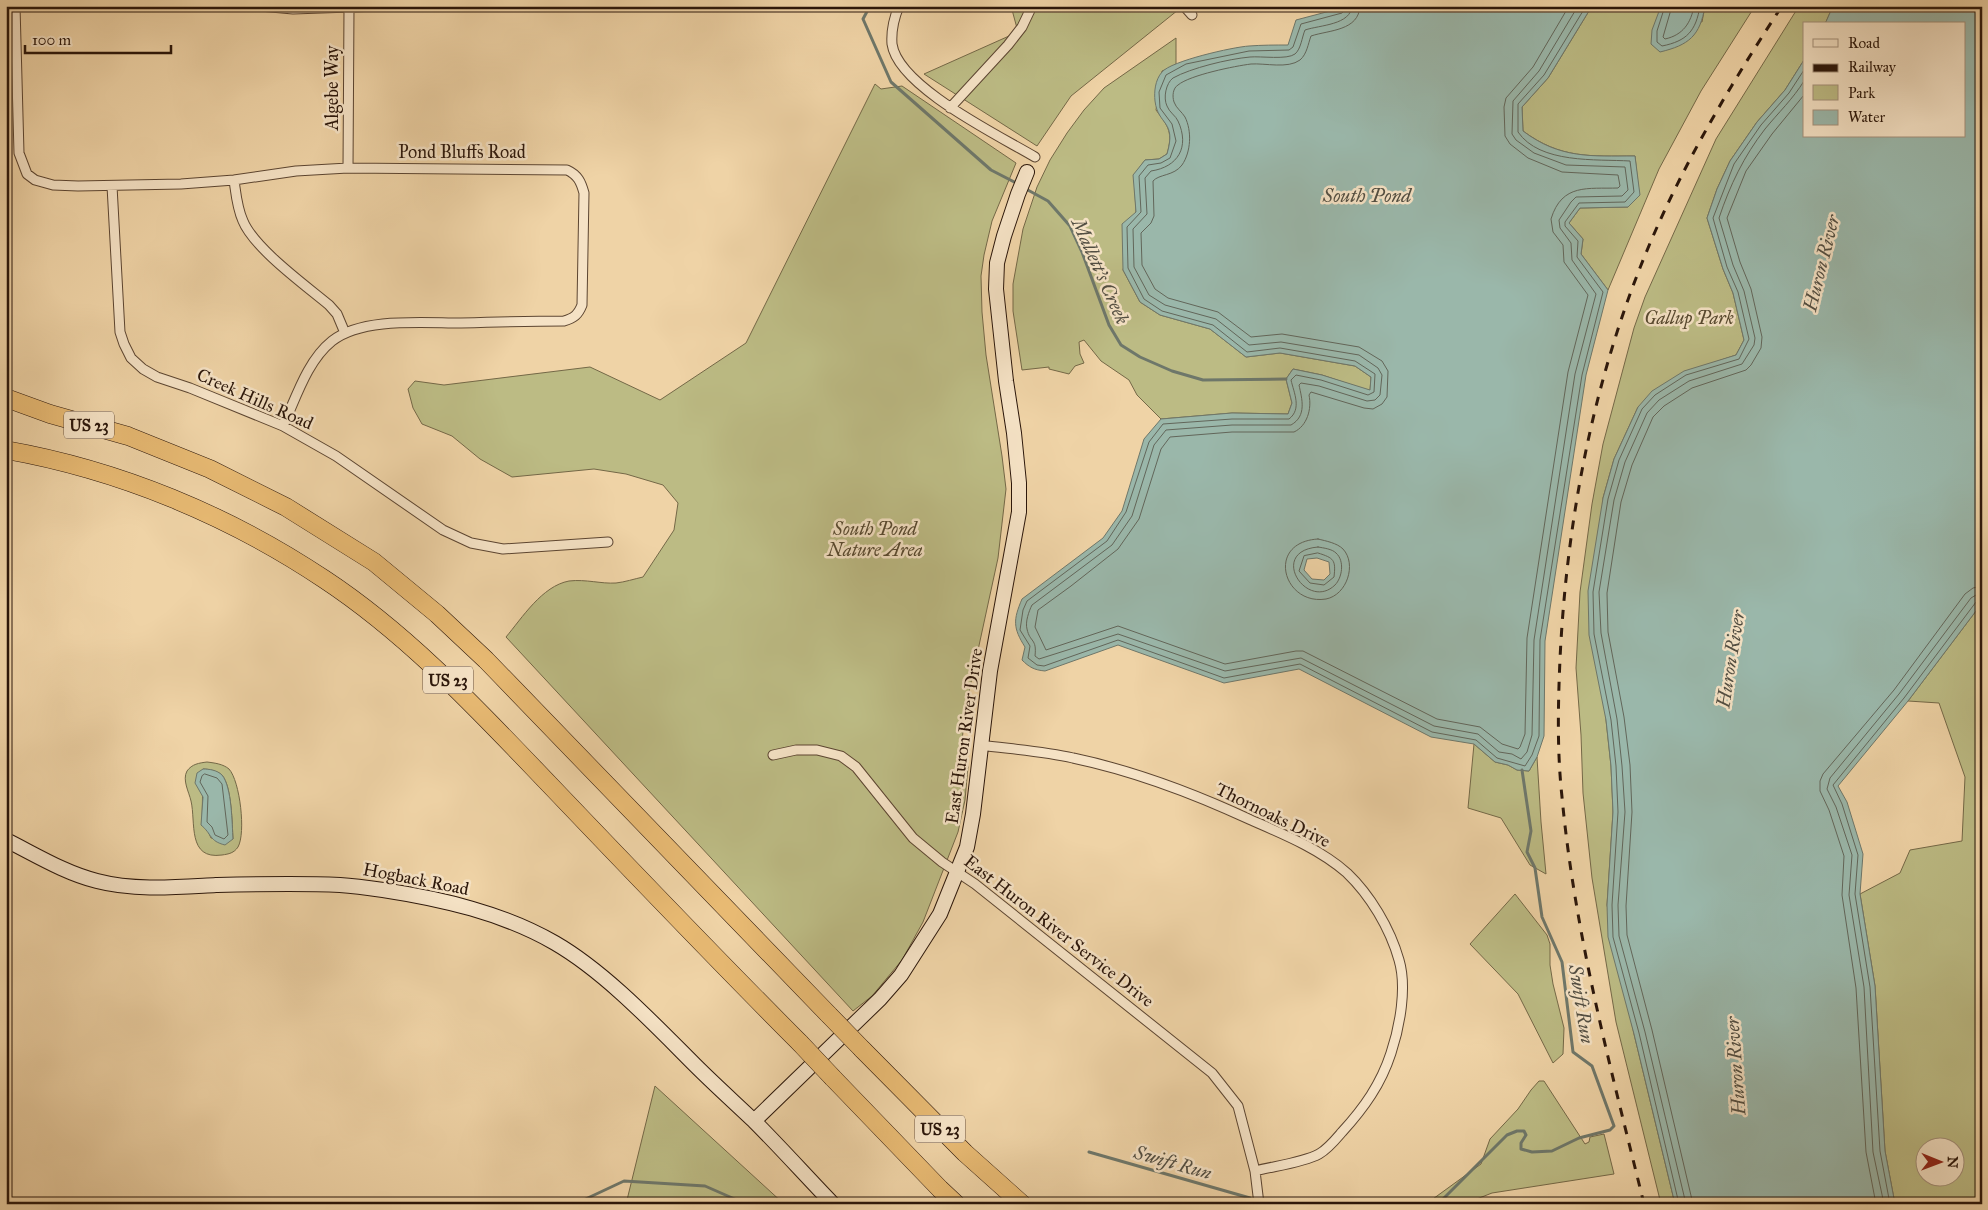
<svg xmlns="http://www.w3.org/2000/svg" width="1988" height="1210" viewBox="0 0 1988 1210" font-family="'IM FELL Great Primer',serif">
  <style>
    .green { fill: #bcbb84; stroke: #746847; fill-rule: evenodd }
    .water { fill: #9ab7aa; stroke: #6e776a; fill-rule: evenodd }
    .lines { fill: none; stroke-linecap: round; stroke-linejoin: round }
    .shore { stroke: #62665a; stroke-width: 1 }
    .stream { stroke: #6e776a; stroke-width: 3 }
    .minor-casing { stroke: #5c4531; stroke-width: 11 }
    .secondary-casing { stroke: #2b160a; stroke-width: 16 }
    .motorway-casing { stroke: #2b160a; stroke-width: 19 }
    .minor { stroke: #f5e2c5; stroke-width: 9 }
    .secondary { stroke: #f5e2c5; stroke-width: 14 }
    .motorway { stroke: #e8ba73; stroke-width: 18 }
    .rail { stroke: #2b160a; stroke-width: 3; stroke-dasharray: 9 9; stroke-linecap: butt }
    .motorway-bridge-casing { stroke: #2b160a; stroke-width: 19; stroke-linecap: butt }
    .motorway-bridge { stroke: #e8ba73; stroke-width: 18 }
    .labels { text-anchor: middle; stroke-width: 5; stroke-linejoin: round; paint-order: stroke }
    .shield { fill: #f5e2c5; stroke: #685342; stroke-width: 1 }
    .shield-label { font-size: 16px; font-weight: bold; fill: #2b160a }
    .street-label { font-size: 18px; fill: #2b160a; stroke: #f5e2c5 }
    .park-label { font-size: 18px; font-style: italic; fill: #56482f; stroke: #f5e2c5 }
    .water-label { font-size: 19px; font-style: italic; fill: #524e42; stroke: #f5e2c5 }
  </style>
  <rect width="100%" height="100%" fill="#efd3a6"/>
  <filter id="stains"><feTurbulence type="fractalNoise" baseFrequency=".004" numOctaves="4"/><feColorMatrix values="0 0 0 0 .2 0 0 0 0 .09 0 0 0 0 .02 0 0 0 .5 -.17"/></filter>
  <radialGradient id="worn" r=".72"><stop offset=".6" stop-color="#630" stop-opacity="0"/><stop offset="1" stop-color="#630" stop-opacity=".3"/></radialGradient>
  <path class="green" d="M1011,6H1183L1071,96L1037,146L924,74L1018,32Z
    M1592,6H1661L1659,11L1702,22L1705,6H1755L1701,91L1659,169L1608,290L1581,254L1583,239L1569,223L1580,208L1628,207L1639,195L1635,156C1590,156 1561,159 1523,131L1522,107L1548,78Z
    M1799,6H1833L1825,24H1804V60L1785,90L1757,122L1730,161L1717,189L1707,218L1723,269L1733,293L1744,340L1736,355L1712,363L1638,407L1614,459L1603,498L1606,720L1611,766L1613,812L1607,905L1634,1034L1675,1204H1661L1616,1022L1592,878L1583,793L1581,735L1576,668L1580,592L1592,504L1603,444L1634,328L1645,297L1716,139Z
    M1176,38V65L1162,71L1156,110C1169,127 1173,133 1167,154L1159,159L1145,160L1134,175L1136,212L1123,270L1140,302L1160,315L1210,329L1246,357L1280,353L1355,366L1371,377L1370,391L1322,375L1293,369L1286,379L1292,403L1288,414L1232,413L1161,419L1137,395L1129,380L1101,361L1084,340L1079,342L1080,354L1084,363L1075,366L1069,374L1049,369V367L1022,370L1013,311V284L1023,229L1037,187L1050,160L1067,133L1084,110L1104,88Z
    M875,84L881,89L902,86L1016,163L992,221L984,255L981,276L982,312L986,355L1002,456L1006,489L998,558L965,710L962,742L968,767L965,800L958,832L923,922L902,960L872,996L853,1011L506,637C522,618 542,586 569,581C586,579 601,584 616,583C625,582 634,579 643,577L674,530L678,503L663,485L626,474L594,469L512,477L480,459L452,436L422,424L413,408L408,389L415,381L444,385L590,367L660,400L746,343Z
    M1982,603V1204H1895L1885,1151L1875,986L1860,894L1900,873L1910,850L1962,841L1965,777L1939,703L1908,701ZM1926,1148H1956V1178H1926Z
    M1474,744L1495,762L1508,765L1517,770L1529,771L1537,757L1541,822L1546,874L1530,865L1501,818L1468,808Z
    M207,762C215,763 223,764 229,769C240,781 246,833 238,847C234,853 229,854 222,855C187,860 196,822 191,801C189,792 182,780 187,771C192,764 199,763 207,762ZM203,769C209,769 217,771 222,775C232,787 232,824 233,839L211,838L207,829L202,825Z
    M1515,894L1547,935L1550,944V965L1553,984L1564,1028L1563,1054L1553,1063L1518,994L1470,944Z
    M1539,1081H1544L1585,1144L1589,1142L1590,1137L1604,1134L1614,1174L1492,1193L1464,1204H1426L1481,1164L1490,1139L1518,1109L1531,1090Z
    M655,1086L784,1204H626Z"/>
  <path class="water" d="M1349,6H1592L1548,78L1522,107L1523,131C1560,159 1591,156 1635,156L1640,195L1628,207L1580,208L1569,223L1583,239L1581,254L1608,290L1586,375L1545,641L1544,736L1537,757L1529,771L1517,770L1508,765L1495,762L1474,744L1431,737L1299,669L1224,683L1118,645L1045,671C1034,670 1029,667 1022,660L1025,647C1013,628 1013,620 1022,599L1103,538L1122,511L1144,439L1161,419L1232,413L1288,414L1292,403L1286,379L1293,369L1322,375L1370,390L1371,377L1355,366L1280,353L1246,357L1210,329L1160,315L1140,302L1123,270L1122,224L1136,212L1133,175L1145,160L1159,159L1167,154C1177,120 1158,126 1155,101C1154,92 1155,80 1162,72C1171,61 1233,47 1249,46C1262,45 1275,45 1288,45L1296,20ZM1317,558L1329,562L1330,574L1324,580L1312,579L1304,570L1307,559Z
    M1661,6H1705C1700,36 1689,45 1660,52L1651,44L1652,30Z
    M1833,6H1982V603L1908,701L1838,786L1847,802L1863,854L1860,894L1875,986L1885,1151L1895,1204H1675L1634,1034L1608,937L1607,905L1613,812L1611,766L1606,720L1589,635L1588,591L1603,498L1614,459L1638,407L1652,391L1684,371L1736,355L1744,340L1733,293L1723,269L1707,218L1717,189L1730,161L1757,122L1785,90L1804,60V136H1964V24H1825Z
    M203,769C209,769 217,770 222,775C232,787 232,824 233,839L225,845C209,841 212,834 201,825L203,797L195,783L197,773Z"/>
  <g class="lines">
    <path class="shore" d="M1346,6L1345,10L1342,13L1301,24L1293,47L1289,50L1249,51L1186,64L1166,75L1159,92L1160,108L1172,124L1176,141L1170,158L1161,163L1148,165L1139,176L1141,212L1127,227L1128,268L1144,299L1162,311L1213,325L1247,352L1280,348L1355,361L1375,374L1374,392L1368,395L1321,380L1296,375L1291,380C1294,393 1302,409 1289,419H1232L1163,424L1149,442L1126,512L1107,541L1027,601L1023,610L1020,630L1030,646L1028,658L1037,665L1044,666L1118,640L1224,678L1300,664L1432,732L1476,740L1497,758L1525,766L1532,755L1539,736L1540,640L1582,375L1603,292L1577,257L1578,241L1565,226V222L1579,203L1625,202L1634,192L1630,161C1596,159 1540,164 1518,132V104L1544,75L1586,6
      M1352,6C1351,25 1320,25 1305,30C1302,37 1301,49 1295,54C1287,60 1261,56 1250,57C1228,59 1191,68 1173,78C1166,83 1163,98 1167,106C1169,112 1176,116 1178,121C1190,147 1178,167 1151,171L1145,178L1147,214L1133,229L1134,267L1149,295L1165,305L1216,319L1249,345L1281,342L1359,355L1378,368L1382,375L1380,395L1375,400L1367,401L1319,386L1301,383L1299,385C1302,399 1307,416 1291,425H1232L1166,430L1154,445L1132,516L1112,545L1032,605C1029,611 1025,622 1027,629C1030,643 1037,638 1035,656L1039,659L1118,634L1225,671L1301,658L1434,726L1478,734L1499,752L1512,754L1521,759L1527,752L1532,735L1534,640L1575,374L1596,294L1572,260L1571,243L1560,228L1559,220L1571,202L1576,197L1622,196L1628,190L1625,167L1566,165L1534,153L1516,140L1512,134L1513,101L1539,71L1578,6
      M1360,6C1359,31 1329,30 1311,36C1308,44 1307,54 1300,60C1288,69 1265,63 1251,64C1235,66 1190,75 1178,85C1173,88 1172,96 1174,102C1176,108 1182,112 1185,117C1192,131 1191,152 1182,165C1174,176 1159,174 1153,181L1154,216L1151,223L1141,233L1142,265L1155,289L1168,298L1218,312L1251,337L1282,334L1359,347L1382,361L1388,371L1387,397L1382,404L1373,409L1364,408L1311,392L1309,395C1312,409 1307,426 1294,432H1232L1170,437L1161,449L1139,519L1118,549L1071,586L1038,610L1035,627L1046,650L1118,626L1225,664L1296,651H1303L1437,719L1480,727L1502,744L1518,749L1520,747L1525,734L1527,638L1568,372L1588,295L1564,262L1563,245L1553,232L1551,219C1562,183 1588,189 1618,188L1620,186L1618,175L1562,172L1528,158L1510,144L1505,136L1504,107L1506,98L1533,67L1569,6
      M1665,6L1657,31V42L1662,46C1687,41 1696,31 1700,6
      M1672,6L1663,37L1665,39C1683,35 1691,23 1694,6
      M1318,539C1326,541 1337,543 1343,549C1357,564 1347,595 1326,599C1283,606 1265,542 1318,539Z
      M1318,547C1324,548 1332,549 1336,553C1345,561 1342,578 1335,585C1307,612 1267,551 1318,547Z
      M1318,553C1334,558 1336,560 1334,577L1324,585L1310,583L1299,571L1304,556Z
      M205,774L217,778L222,784L228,835L224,839L215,835L212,827L207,822L208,796L200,782L202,776Z
      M1679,1204L1639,1033L1613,937L1612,905L1618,812L1616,766L1611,720L1594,634L1593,592L1608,499L1619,460L1642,409L1655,395L1686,375L1739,359L1749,339L1738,292L1727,267L1713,218L1734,164L1761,125L1789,93L1804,70
      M1686,1204L1645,1032L1619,936L1618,905L1625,812L1622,766L1617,719L1601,633L1599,592L1614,500L1625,462L1647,413L1659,400L1689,381L1742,364L1754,345L1755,338L1744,291L1733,265L1719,218C1730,185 1744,156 1765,129C1778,113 1793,99 1804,81
      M1693,1204L1652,1030L1627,935L1626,906L1632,812L1630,765L1624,717L1608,632L1607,593L1621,502L1632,465L1653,417L1664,406L1692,388L1746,370L1751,365L1761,348L1762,337L1751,289L1740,262L1727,218L1746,171L1772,134L1804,95
      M1876,1204L1866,1152L1856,988L1842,895L1844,856L1829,810L1820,791V781L1823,774L1894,690L1965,594L1973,588L1982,586
      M1884,1204L1873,1152L1864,987L1849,895L1852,855L1836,807L1827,789L1830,778L1899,694L1971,598L1976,595L1982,594
      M1890,1204L1880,1151L1870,987L1855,894L1858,855L1842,804L1833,785L1904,698L1976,602L1982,600"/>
    <path class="stream" d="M870,6L863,19L891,82L991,170L1018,184
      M1026,189L1048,201L1070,226L1082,252L1109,325L1121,345L1140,357L1172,371L1203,380L1286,379
      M1089,1152L1250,1198
      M575,1204L624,1181L705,1186L746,1204
      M1438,1204L1507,1135L1517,1131H1524L1526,1135L1521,1143V1149L1532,1152L1552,1151L1579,1138L1610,1130L1614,1126L1592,1066L1573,1052L1562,962L1542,917L1535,868L1527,852L1531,831L1522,770"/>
    <g class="minor-casing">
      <path id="minor" d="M15,6L19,153L27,174L35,180L53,185L78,186L181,184L234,180L296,171L348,168L567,170C578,175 581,182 584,193L582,305C578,315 574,318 564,321C530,321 495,322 461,323C424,323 362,317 332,341C307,361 296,398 283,426
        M260,6L293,9L379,6
        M609,6H619
        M899,6C894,18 891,30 892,44C898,87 1000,136 1035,157
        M1184,6L1192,15
        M950,108L1008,45L1022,27L1032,6
        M348,168L349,8
        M234,180C236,194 237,208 243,221C254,248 305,285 329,305L337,314L345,333
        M112,186L120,332L124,344L131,358L143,369L157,377L190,388L283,426L336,456L443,530L471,543L503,549L608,542
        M980,745C1010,749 1043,751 1073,758C1135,771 1193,793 1251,820C1283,834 1320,849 1347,873C1370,895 1390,928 1399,960C1407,987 1400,1026 1391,1053C1381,1084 1364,1108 1342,1132C1336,1139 1328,1149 1319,1154C1302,1163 1274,1166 1255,1171
        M773,755L796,750H817L841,756L856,767L913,838L942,862L975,884L1212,1073L1238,1106L1255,1171L1259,1204"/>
    </g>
    <g class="secondary-casing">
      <path id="secondary" d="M6,840C36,855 65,873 97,881C135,891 178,887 216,885C258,884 299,883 340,885C354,886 369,888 383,890C442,899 503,913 555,943C605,972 654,1024 695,1065C714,1084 734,1102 754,1121C781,1148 806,1176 833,1204
        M754,1121L880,999L901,975L940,914L967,847L973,814L990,671L1019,512V483L1014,433L1006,381L996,289L997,263L1004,236L1018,194L1027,172"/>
    </g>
    <g class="motorway-casing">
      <path id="motorway" d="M6,398L50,414L128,436L210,469L286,507L374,562L437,614L486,660L829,1015
        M6,450C119,470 228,515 324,579C409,635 479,711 549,784C632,871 715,958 800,1043
        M862,1049L965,1153L1022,1204
        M833,1078L940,1189L956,1204"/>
    </g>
    <use href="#minor" class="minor"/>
    <use href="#secondary" class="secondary"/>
    <use href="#motorway" class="motorway"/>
    <path class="rail" d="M1644,1204C1611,1069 1575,936 1562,797C1557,751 1558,705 1560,659C1567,511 1597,361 1658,225C1692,149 1736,76 1782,6"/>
    <g class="motorway-bridge-casing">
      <path id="motorway-bridge" d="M829,1015L862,1049
        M800,1043L833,1078"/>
    </g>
    <use href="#motorway-bridge" class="motorway-bridge"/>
  </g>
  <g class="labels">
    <g class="shield">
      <rect x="64" y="411.5" width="50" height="27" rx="4"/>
      <rect x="423" y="666.5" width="50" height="27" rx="4"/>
      <rect x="915" y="1115.5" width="50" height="27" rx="4"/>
    </g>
    <g class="shield-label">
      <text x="89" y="431">US 23</text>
      <text x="448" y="686">US 23</text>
      <text x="940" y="1135">US 23</text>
    </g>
    <g class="street-label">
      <text transform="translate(332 88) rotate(-90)" y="6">Algebe Way</text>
      <text x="462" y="158">Pond Bluffs Road</text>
      <text transform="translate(255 399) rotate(24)" y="6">Creek Hills Road</text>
      <text transform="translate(964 736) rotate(-82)" y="6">East Huron River Drive</text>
      <text transform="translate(1273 815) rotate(26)" y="6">Thornoaks Drive</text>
      <text transform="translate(416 879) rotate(11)" y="6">Hogback Road</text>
      <text transform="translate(1059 931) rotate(38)" y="6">East Huron River Service Drive</text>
    </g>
    <g class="park-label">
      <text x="1689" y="324">Gallup Park</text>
      <text x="875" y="535">South Pond<tspan x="875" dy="21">Nature Area</tspan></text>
    </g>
    <g class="water-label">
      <text x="1367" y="202">South Pond</text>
      <text transform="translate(1821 263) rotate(-76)" y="7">Huron River</text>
      <text transform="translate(1101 271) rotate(66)" y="7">Mallett's Creek</text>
      <text transform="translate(1730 659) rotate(-81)" y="7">Huron River</text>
      <text transform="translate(1582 1004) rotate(81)" y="7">Swift Run</text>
      <text transform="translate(1735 1066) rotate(-94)" y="7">Huron River</text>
      <text transform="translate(1173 1162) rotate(16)" y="7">Swift Run</text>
    </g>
  </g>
  <rect width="1988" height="1210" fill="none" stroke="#efd3a6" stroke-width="25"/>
  <rect x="8" y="8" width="1973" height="1195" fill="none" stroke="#2b160a" stroke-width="2.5"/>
  <rect x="12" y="12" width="1963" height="1185" fill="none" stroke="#2b160a"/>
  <rect x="1803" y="22" width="162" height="115" fill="#f5e2c5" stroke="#a4907a"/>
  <rect x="1813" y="39" width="25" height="8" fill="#f5e2c5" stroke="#a4907a"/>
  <text x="1848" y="48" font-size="15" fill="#2b160a">Road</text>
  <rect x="1813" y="64" width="25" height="8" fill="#2b160a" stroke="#a4907a"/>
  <text x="1848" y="72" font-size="15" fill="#2b160a">Railway</text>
  <rect x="1813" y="85" width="25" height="15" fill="#bcbb84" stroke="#a4907a"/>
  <text x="1848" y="98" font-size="15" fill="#2b160a">Park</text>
  <rect x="1813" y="110" width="25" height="15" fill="#9ab7aa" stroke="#a4907a"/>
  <text x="1848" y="122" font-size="15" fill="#2b160a">Water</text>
  <g transform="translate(1940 1162) rotate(91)"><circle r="24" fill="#f5e2c5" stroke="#a4907a"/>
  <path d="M0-4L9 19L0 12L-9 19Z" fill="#8f2418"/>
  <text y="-8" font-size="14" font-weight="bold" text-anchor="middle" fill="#2b160a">N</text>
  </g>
  <path d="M25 45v8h146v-8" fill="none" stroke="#2b160a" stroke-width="2.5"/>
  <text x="32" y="45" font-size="15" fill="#2b160a" stroke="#f5e2c5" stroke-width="4" paint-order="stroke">100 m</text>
  <rect width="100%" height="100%" filter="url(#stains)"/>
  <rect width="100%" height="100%" fill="url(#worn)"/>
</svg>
